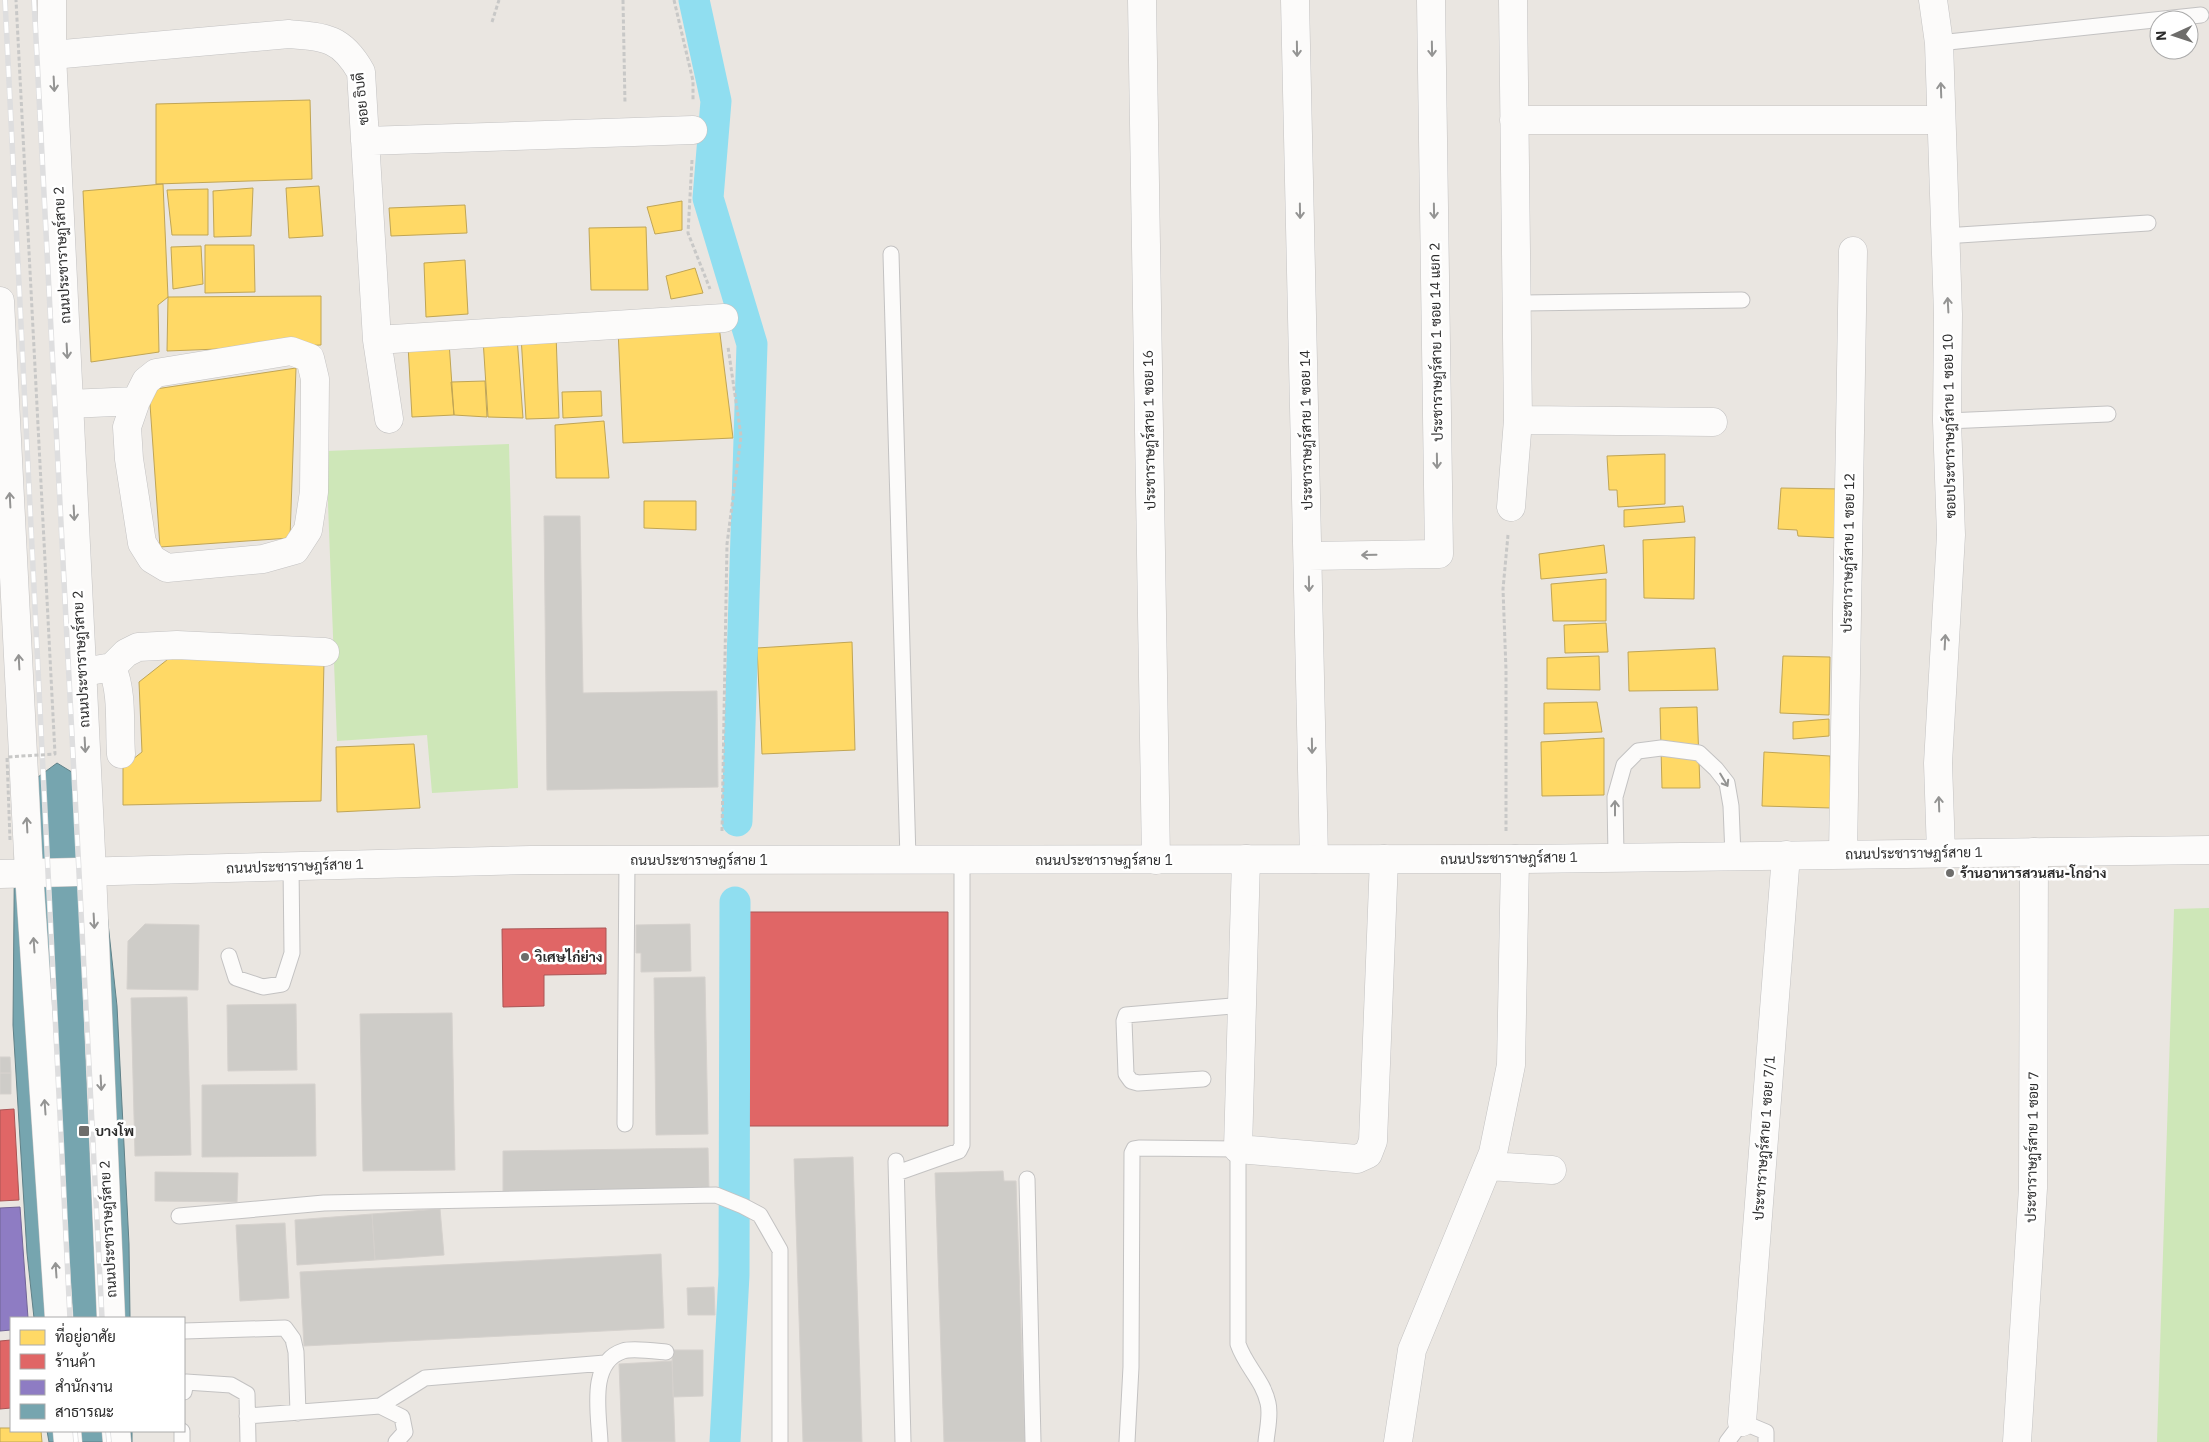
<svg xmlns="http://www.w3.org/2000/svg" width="2209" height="1442" viewBox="0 0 2209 1442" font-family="'IBM Plex Sans',Sarabun,sans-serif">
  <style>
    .green { fill: #cee7b8 }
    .homes { fill: #ffd966; stroke: #c0a555 }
    .shops { fill: #e06666; stroke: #a55 }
    .offices { fill: #8e7cc3; stroke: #716496 }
    .public { fill: #76a5af; stroke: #608188 }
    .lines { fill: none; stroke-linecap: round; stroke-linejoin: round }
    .canal { stroke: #90def0; stroke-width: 31 }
    .building { fill: #ceccc8; stroke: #d5d1cd }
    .service-casing { stroke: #c3c2c2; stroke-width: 17 }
    .minor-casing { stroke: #c3c2c2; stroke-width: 29 }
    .tertiary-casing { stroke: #c3c2c2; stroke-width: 29 }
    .secondary-casing { stroke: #c3c2c2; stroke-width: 29 }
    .path { stroke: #c8c8c7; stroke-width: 3; stroke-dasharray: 4 2.5; stroke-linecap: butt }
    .service { stroke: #fcfbfa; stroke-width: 15 }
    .minor { stroke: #fcfbfa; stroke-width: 28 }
    .tertiary { stroke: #fcfbfa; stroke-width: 28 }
    .secondary { stroke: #fcfbfa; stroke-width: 28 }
    .rail-casing { stroke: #dededf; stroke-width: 5.5 }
    .rail { stroke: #fff; stroke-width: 4; stroke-dasharray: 11; stroke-linecap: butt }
    .path-bridge { stroke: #c8c8c7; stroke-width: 3; stroke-dasharray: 4 2.5; stroke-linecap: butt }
    .oneway { stroke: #949493 }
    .poi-dot { fill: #6e6d6b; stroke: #fff; stroke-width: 2 }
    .labels { text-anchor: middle; stroke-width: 5; stroke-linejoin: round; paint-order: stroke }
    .street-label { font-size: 14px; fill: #2c2c2c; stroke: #fff }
    .poi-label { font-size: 14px; font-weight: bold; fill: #2c2c2c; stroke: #fff; text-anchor: start }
  </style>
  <rect width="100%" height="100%" fill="#eae6e1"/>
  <path class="green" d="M509,444L518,788L432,793L427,735L337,741L326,451Z
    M2209,908V1442H2157L2174,909Z"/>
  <path class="homes" d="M310,100L312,179L156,184V104Z
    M163,184L168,297L158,305L159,352L91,362L83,191Z
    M319,186L323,236L289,238L286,188Z
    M253,188L251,236L214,237L213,191Z
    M208,189V235H172L167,190Z
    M682,201V230L655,234L647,207Z
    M465,205L467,233L391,236L389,208Z
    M646,227L648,290H591L589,228Z
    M205,245H254L255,292L205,293Z
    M201,246L203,284L173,289L171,247Z
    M465,260L468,314L426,317L424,263Z
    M695,268L703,293L671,299L666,276Z
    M321,296V345L167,351L168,297Z
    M719,326L733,438L623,443L618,329Z
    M556,334L559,418L526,419L521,336Z
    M517,337L523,418L488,417L483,339Z
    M449,342L454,415L412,417L408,345Z
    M296,368L290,538L160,547L149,390Z
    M485,381L487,417L454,415L451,382Z
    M601,391L602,416L563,418L562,392Z
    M604,421L609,478H556L555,425Z
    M1665,454V504L1618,507L1617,490H1609L1607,456Z
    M1781,488L1842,489L1839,538L1798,536L1797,530L1778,529Z
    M644,501H696V530L644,528Z
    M1683,506L1685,522L1624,527V510Z
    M1695,537L1694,599L1644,598L1643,540Z
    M1604,545L1607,573L1541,579L1539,554Z
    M1606,579V621H1553L1551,584Z
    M1606,623L1608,652L1565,653L1564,625Z
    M852,642L855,750L762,754L757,648Z
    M1715,648L1718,690L1629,691L1628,652Z
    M172,656L324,661L321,801L123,805V767L142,752L139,682Z
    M1599,656L1600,690L1547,689V658Z
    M1783,656L1830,657L1829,715L1780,713Z
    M1597,702L1602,732L1544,734V703Z
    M1697,707L1700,788H1662L1660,708Z
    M1829,719V736L1793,739V722Z
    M1604,738V795L1542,796L1541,742Z
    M414,744L420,808L337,812L336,747Z
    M1764,752L1830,756L1831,808L1762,806Z
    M0,1428H11V1431H41L42,1442H0Z"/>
  <path class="shops" d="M740,912H948V1126H740Z
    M606,928V974L544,975V1006L503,1007L502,929Z
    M14,1109L19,1200L0,1201V1110Z
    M11,1340V1408L0,1409V1341Z"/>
  <path class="offices" d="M20,1207L28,1318H11V1330L0,1331V1208Z"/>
  <path class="public" d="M57,763L93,785L117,1006L129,1244L130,1318H34L27,1253L13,1025L15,794Z
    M47,1431H132V1442H49Z"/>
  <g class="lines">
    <path class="canal" d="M694,0L716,101L708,198L752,344L737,821
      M725,1442L734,1275L735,902"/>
  </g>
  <path class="building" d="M544,516H580L583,693L717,691L718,787L547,790Z
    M145,924L199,925L198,990L127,989L128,941Z
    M690,924L691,971L641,972V953H636V925Z
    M705,977L708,1134L656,1135L654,978Z
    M187,997L191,1155L135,1156L131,998Z
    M296,1004L297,1070L228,1071L227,1005Z
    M452,1013L455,1170L363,1171L360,1014Z
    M0,1057H10L11,1073H0Z
    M0,1073H11V1094H0Z
    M315,1084L316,1156L202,1157V1085Z
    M708,1148L709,1190L503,1193V1151Z
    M853,1157L862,1442H803L794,1159Z
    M1003,1171L1004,1181H1016L1025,1442H944L935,1173Z
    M155,1172L238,1173L237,1202L155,1201Z
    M440,1209L444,1255L375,1260L372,1214Z
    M372,1214L375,1260L297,1265L295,1220Z
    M285,1223L289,1298L240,1301L236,1225Z
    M661,1254L664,1328L304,1346L300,1272Z
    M714,1287L715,1315H688L687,1288Z
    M672,1350H703V1396L673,1397Z
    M672,1361L675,1442H622L619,1364Z"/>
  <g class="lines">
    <g class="service-casing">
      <path id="service" d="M1939,43L2201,15
        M1944,236L2148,223
        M891,254L908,859
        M1515,303L1742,300
        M1947,421L2108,414
        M1616,856L1615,797L1624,765L1638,751L1661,748L1699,753L1716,769L1727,783L1731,806L1733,856
        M229,956L236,978L263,987L282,984L292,953L291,866
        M1203,1079L1138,1083L1131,1081L1126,1074L1124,1021L1126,1015L1244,1005
        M625,1124L627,860
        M896,1161L903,1442
        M897,1173L959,1151L962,1145V860
        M1027,1179L1033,1442
        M179,1216L324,1203L716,1195L743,1206L760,1215L780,1250V1442
        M184,1331L285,1328L293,1339L296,1352L298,1413
        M184,1392L186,1382L231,1385L247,1394L248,1442
        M380,1406L425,1378L605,1363
        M247,1416L380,1406L402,1417L405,1432L396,1442
        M182,1431V1442
        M600,1442C599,1414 588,1362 623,1351C632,1348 655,1351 666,1352
        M1127,1442L1131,1367L1132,1153L1134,1149L1140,1148L1238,1149V1344C1246,1367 1263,1380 1268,1403C1271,1415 1267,1430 1266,1442
        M1727,1442L1742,1422L1766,1432V1442"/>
    </g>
    <g class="minor-casing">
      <path id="minor" d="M1142,0L1156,860
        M1295,0L1314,859
        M1933,0L1939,43L1948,314L1947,421L1951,535L1938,763L1941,853
        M52,55L289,34C326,37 342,38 361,72L377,340L389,419
        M1514,120H1941
        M365,141L693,130
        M377,340L724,318
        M69,404L136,401L127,427L129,459L142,543L152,559L167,568L263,559L295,550L308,530L314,492L315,379L310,358L291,351L156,373L146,381L136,401
        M1518,420L1713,422
        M1511,507L1518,420L1513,0
        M1308,556L1439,554L1431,0
        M112,667L126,653L138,647L177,645L325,652
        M95,670L112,667C123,694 119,725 121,754
        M1843,854L1853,251
        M1246,859L1238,1149L1357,1159L1368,1154L1373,1141L1384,859
        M1489,1166L1552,1170
        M1742,1422L1786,855
        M1398,1442L1412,1350L1493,1153L1511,1065L1515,859
        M2017,1442L2033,1188L2034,852"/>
    </g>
    <g class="tertiary-casing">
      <path id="tertiary" d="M92,872L111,1318
        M29,873L59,1318
        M67,1431L68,1442
        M116,1431L117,1442"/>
    </g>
    <g class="secondary-casing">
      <path id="secondary" d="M52,0V55L92,872
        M0,301L29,873
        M0,874L531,860L1524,859L2209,850"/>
    </g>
    <path class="path" d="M623,0L625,104
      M674,0L693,81V101
      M492,22L499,0
      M692,160L688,233L710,289
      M722,831L727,544L741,436L728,347
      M1506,831V670L1503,589L1508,535"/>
    <use href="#service" class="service"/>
    <use href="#minor" class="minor"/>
    <use href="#tertiary" class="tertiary"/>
    <use href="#secondary" class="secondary"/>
    <g class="rail-casing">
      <path id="rail" d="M5,0L70,1318
        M34,0L102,1318
        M75,1431L76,1442
        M108,1431L109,1442"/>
    </g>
    <use href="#rail" class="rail"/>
    <path class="path-bridge" d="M10,840L7,757L55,754L16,0"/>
  </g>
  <defs><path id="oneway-shaft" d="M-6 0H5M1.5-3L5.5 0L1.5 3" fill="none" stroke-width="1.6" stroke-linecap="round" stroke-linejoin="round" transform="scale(1.25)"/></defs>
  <g class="oneway">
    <use href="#oneway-shaft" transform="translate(1297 49) rotate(89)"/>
    <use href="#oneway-shaft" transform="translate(1432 49) rotate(89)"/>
    <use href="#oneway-shaft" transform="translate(54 84) rotate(87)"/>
    <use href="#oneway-shaft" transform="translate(1941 90) rotate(-92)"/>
    <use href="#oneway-shaft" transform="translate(1300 211) rotate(89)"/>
    <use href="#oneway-shaft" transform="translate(1434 211) rotate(89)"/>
    <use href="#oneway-shaft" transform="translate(1948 305) rotate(-93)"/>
    <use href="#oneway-shaft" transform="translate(67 351) rotate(87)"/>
    <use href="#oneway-shaft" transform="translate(1437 461) rotate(89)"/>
    <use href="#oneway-shaft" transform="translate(10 500) rotate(-93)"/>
    <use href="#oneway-shaft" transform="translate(74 513) rotate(87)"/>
    <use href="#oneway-shaft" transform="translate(1369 555) rotate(179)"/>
    <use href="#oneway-shaft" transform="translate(1309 584) rotate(89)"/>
    <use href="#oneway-shaft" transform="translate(1945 642) rotate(-87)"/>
    <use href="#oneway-shaft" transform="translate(19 662) rotate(-93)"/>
    <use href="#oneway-shaft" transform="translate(85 745) rotate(87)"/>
    <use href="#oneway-shaft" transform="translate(1312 746) rotate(89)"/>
    <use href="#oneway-shaft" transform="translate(1724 780) rotate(59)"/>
    <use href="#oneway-shaft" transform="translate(1939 804) rotate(-92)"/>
    <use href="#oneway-shaft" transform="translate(1615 808) rotate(-90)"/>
    <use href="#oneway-shaft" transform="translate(27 825) rotate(-93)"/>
    <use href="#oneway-shaft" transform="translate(94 921) rotate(87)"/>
    <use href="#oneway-shaft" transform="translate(34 945) rotate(-94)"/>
    <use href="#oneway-shaft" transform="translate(101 1083) rotate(87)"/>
    <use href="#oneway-shaft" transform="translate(45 1107) rotate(-94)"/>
    <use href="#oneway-shaft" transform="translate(56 1270) rotate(-94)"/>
  </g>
  <g class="poi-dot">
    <circle cx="1950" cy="873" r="5"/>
    <circle cx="525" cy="957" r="5"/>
    <rect x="78" y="1125" width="12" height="12" rx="2.5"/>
  </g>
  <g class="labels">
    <g class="street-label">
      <text transform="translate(361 99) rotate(-96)" y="5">ซอย ธิบดี</text>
      <text transform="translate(62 255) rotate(-93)" y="5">ถนนประชาราษฎร์สาย 2</text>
      <text transform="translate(1436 342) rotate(-91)" y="5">ประชาราษฎร์สาย 1 ซอย 14 แยก 2</text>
      <text transform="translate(1949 426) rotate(-91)" y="5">ซอยประชาราษฎร์สาย 1 ซอย 10</text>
      <text transform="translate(1149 430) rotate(-91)" y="5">ประชาราษฎร์สาย 1 ซอย 16</text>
      <text transform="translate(1306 430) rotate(-91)" y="5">ประชาราษฎร์สาย 1 ซอย 14</text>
      <text transform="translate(1848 553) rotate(-89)" y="5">ประชาราษฎร์สาย 1 ซอย 12</text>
      <text transform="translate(81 659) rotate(-93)" y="5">ถนนประชาราษฎร์สาย 2</text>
      <text transform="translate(1914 853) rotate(-1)" y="5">ถนนประชาราษฎร์สาย 1</text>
      <text transform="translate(1509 858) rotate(-1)" y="5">ถนนประชาราษฎร์สาย 1</text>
      <text x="699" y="865">ถนนประชาราษฎร์สาย 1</text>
      <text x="1104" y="865">ถนนประชาราษฎร์สาย 1</text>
      <text transform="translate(295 866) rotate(-2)" y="5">ถนนประชาราษฎร์สาย 1</text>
      <text transform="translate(1764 1138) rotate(-86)" y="5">ประชาราษฎร์สาย 1 ซอย 7/1</text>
      <text transform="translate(2032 1147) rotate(-89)" y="5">ประชาราษฎร์สาย 1 ซอย 7</text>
      <text transform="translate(108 1229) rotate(-93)" y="5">ถนนประชาราษฎร์สาย 2</text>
    </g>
    <g class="poi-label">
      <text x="1960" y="878">ร้านอาหารสวนสน-โกอ่าง</text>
      <text x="535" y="962">วิเศษไก่ย่าง</text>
      <text x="95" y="1136">บางโพ</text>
    </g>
  </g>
  <rect x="10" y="1317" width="175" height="115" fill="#ffffff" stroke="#ababab"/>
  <rect x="20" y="1330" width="25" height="15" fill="#ffd966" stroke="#ababab"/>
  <text x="55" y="1342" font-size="15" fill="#2c2c2c">ที่อยู่อาศัย</text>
  <rect x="20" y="1354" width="25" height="15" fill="#e06666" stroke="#ababab"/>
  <text x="55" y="1367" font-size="15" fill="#2c2c2c">ร้านค้า</text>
  <rect x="20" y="1380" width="25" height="15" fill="#8e7cc3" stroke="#ababab"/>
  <text x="55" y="1392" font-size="15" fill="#2c2c2c">สำนักงาน</text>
  <rect x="20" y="1404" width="25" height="15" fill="#76a5af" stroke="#ababab"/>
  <text x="55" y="1417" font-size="15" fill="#2c2c2c">สาธารณะ</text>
  <g transform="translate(2174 35) rotate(267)"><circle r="24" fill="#ffffff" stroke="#ababab"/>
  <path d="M0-4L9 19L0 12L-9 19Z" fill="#6e6d6b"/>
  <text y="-8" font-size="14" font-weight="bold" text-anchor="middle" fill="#2c2c2c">N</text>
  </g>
</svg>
